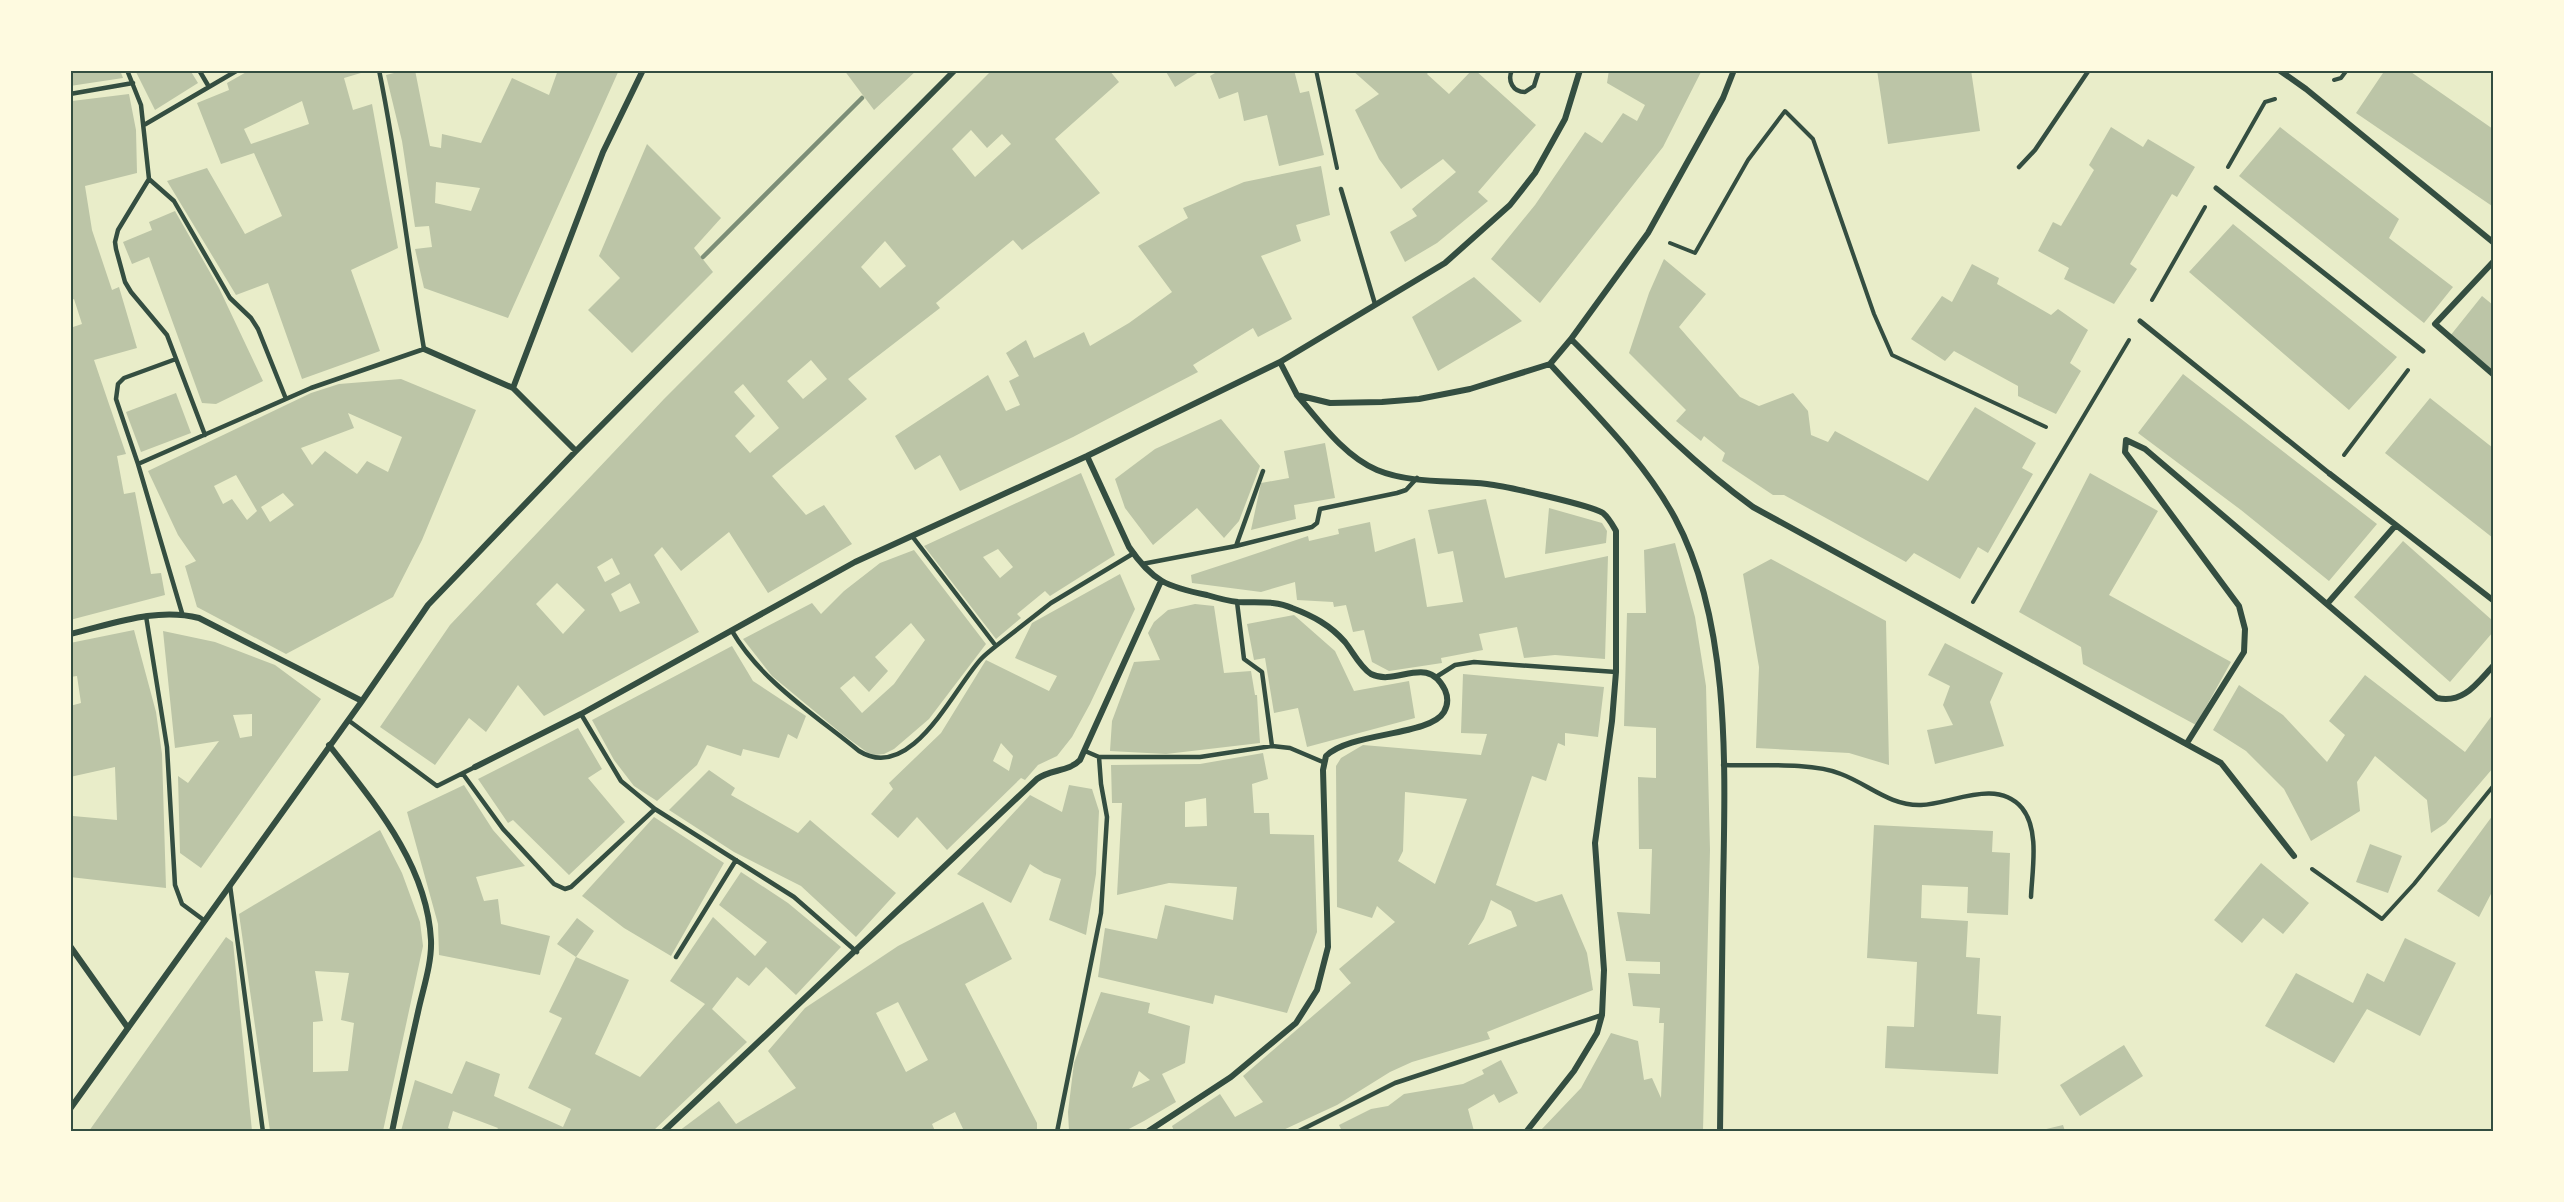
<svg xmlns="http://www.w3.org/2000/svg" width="2564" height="1202" viewBox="0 0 2564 1202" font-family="Poppins,sans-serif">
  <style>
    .building { fill: #bcc5a7; fill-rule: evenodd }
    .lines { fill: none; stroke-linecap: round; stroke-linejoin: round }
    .path { stroke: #344e41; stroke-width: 4 }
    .service { stroke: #344e41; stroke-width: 4.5 }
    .pedestrian { stroke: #344e41; stroke-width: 5 }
    .minor { stroke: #344e41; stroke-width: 6 }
    .rail { stroke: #7c8e77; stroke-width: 4.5 }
    .neatline { fill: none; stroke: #344e41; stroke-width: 2 }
  </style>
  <rect width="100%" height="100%" fill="#e9edc9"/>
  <path class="building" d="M70,70H120L123,78L70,86Z
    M135,70H190L198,83L155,110Z
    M250,70H371L344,78L353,110L372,104L398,248L351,270L380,351L302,379L268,283L236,295L167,181L207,168L245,234L282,216L254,153L221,164L197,103L229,90L227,83ZM302,101L309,124L251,144L244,129Z
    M406,70H415L430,146L441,148L442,134L481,143L512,78L549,95L558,70H619L508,318L424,288L415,249L432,247L429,226L415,227L402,141L386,75ZM436,182L480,188L471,211L435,203Z
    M844,70H917L874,110Z
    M992,70H1109L1119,82L1055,139L1100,193L1022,250L1013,240L936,303L940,308L848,379L867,399L772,476L806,515L824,505L852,544L768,593L729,532L681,571L662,547L654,555L699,632L544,716L518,685L486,732L469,718L435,765L380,727L450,625L664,399ZM971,130L987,148L1002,134L1011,144L975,177L952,149ZM885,241L906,266L880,288L861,267ZM811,360L827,379L803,399L787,381ZM743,384L779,428L750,453L735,436L755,416L734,392ZM612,558L620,574L605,582L597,567ZM557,583L585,610L563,634L536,604ZM630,583L640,603L620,612L611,594Z
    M1165,70H1202L1175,87Z
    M1220,70H1294L1300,93L1309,91L1324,155L1279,166L1267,115L1244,121L1238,92L1219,99L1210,76Z
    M1352,70H1430L1427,74L1449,94L1472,70H1475L1536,125L1478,192L1488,201L1437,243L1405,262L1390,232L1417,216L1412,209L1456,172L1443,159L1401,189L1379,159L1355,110L1379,94Z
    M1609,70H1702L1663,147L1540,303L1491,259L1535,205L1585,132L1602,143L1623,113L1637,121L1645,105L1607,83Z
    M1877,70H1971L1980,131L1888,144Z
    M2385,70H2408L2493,129V204L2492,206L2356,113Z
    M129,94L136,130L137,173L85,186L92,230L112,290L119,287L137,348L94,360L126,454L117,456L124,494L135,492L151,574L161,573L165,595L70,620V328L82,324L74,299L70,300L72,101Z
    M2111,127L2143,147L2148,139L2195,167L2177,197L2172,194L2130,264L2137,269L2114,304L2064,279L2069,268L2038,251L2053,222L2061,226L2094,170L2089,165Z
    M2280,127L2399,219L2389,238L2453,287L2424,323L2239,176Z
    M647,144L721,218L694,248L713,272L632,353L588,310L620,278L599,256Z
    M1321,166L1330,215L1296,225L1301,241L1261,256L1292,319L1258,337L1253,328L1193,365L1198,372L1073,437L960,491L940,455L915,470L895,436L988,375L1006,411L1020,405L1009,381L1019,376L1006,353L1026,340L1034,358L1084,332L1090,346L1129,323L1172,292L1138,246L1188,218L1183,208L1244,182Z
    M175,211L219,288L263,381L216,404L202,403L149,257L132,264L123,242L152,230L149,222Z
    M2233,224L2397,357L2349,410L2189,272Z
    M1664,259L1706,294L1679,327L1740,397L1759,406L1793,393L1808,411L1811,435L1828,442L1835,431L1928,481L1975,407L2036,443L2022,468L2033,474L1988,553L1978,547L1960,579L1914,553L1906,562L1784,495H1773L1722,461L1725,453L1704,436L1701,441L1676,421L1686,410L1629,353L1649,293Z
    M1972,264L1999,278L1997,284L2051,315L2058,309L2088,330L2070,363L2081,371L2056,414L2018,396V386L1954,351L1945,361L1911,339L1942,296L1952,302Z
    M1474,277L1522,321L1438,371L1412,317Z
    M2482,296L2493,305V371L2450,336Z
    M2183,374L2377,524L2329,581L2241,510L2138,433Z
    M401,379L476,410L422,540L393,597L286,654L197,607L185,566L196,561L178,535L148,471L311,393L339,384ZM348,413L402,437L388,472L367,461L357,474L325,451L312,465L301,448L354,428ZM236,475L257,511L247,520L232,499L223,504L214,486ZM283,493L294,505L270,522L261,507Z
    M176,393L191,433L141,452L126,412Z
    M2430,398L2493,448V538L2385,453Z
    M1221,419L1260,466L1239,521L1224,538L1197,508L1153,545L1125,508L1115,479L1155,449Z
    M1325,443L1335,498L1294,505L1296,519L1251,530L1261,483L1289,478L1284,451Z
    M1081,473L1115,555L1050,596L1045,591L1017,614L1021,618L996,639L924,546ZM998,549L1013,567L1000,578L983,557Z
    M2090,473L2158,511L2109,595L2231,662L2196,725L2083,664L2081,647L2019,612Z
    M1486,499L1505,578L1608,556L1605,659L1555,655L1524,658L1517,627L1479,634L1483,650L1441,658L1442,663L1389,671L1372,662L1364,630L1353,632L1346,605L1334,607L1333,602L1297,600L1295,582L1261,592L1192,583L1191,575L1231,562L1308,536L1309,541L1339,534L1338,529L1370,522L1375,552L1415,538L1427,607L1463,602L1453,551L1438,554L1428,510Z
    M1549,508L1602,523L1607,531L1606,543L1545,554Z
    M2403,541L2493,621V632L2450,682L2354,597Z
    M1675,543L1695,617L1706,686L1710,850L1703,1131H1540L1581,1088L1611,1033L1638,1041L1644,1080L1652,1078L1661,1098L1664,1023H1659L1660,1008L1633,1006L1628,973L1660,974V962L1626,961L1617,912L1650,914L1652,849H1639L1638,777L1656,778V728L1624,726L1627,613H1646L1644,550Z
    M914,550L986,644L929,719L894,749L884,754L875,755L868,753L842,734L772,676L743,639L812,603L821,614L844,591L880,563ZM911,623L925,640L894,684L862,713L840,688L854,676L869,692L888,671L875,657Z
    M1771,559L1886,621L1889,765L1849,753L1756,748L1759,667L1743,574Z
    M1120,574L1135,609L1090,704L1072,737L1057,756L1038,765L1025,780L1021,778L947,850L917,817L898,838L871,814L893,789L889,783L941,733L986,660L1049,691L1057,676L1015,658L1032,623ZM1001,743L1013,756L1009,771L993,761Z
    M1195,604L1214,606L1224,673L1251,671L1255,695H1257L1260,743L1166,754L1110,751L1112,721L1134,662L1160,660L1148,633L1154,622L1168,610Z
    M1294,615L1335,651L1354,691L1409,681L1415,718L1307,747L1298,708L1274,713L1265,658L1254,660L1247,624Z
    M134,630L156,712L162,754L166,888L70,877V811L73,816L117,820L115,767L70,777V706L81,703L77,676L70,677V643Z
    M163,631L215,642L275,665L321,699L201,868L180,853L178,776L188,783L219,741L175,748ZM252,714V736L240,738L233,715Z
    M1945,643L2003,673L1990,702L2004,746L1935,764L1927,730L1953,725L1943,705L1950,686L1928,675Z
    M732,646L753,681L806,716L797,739L788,734L779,758L743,749L741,756L707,745L697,765L657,801L634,786L614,760L592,720Z
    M1463,674L1604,687L1598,737L1565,733V746L1558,743L1546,781L1532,776L1496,885L1536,902L1562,894L1587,953L1593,990L1487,1032L1490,1039L1412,1062L1390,1072L1337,1105L1281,1131H1174L1172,1126L1220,1094L1235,1117L1263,1102L1243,1076L1351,983L1339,969L1395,922L1377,906L1372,918L1337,907L1336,766L1341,758L1363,745L1481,755L1487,734L1461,733ZM1405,792L1467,799L1435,884L1398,861L1403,851ZM1491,900L1511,911L1517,926L1468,945L1484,919Z
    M2365,675L2465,752L2493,714V768L2446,823L2431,833L2427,800L2375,756L2357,782L2360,811L2311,841L2284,789L2246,751L2213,730L2239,685L2283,715L2327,762L2345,735L2329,721Z
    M578,728L602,769L588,778L625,822L569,875L513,820L508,823L478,779Z
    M1263,753L1268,779L1252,784L1254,813H1269L1270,834L1314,835L1317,932L1287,1013L1215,995L1213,1004L1098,977L1105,928L1157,939L1165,905L1233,920L1237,887L1169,883L1117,895L1122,803H1112L1111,765L1200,764ZM1206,798L1207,826L1185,827V802Z
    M709,770L735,788L731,795L798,833L810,820L896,893L856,937L801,886L734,852L669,810Z
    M464,785L493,830L525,866L476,877L484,901L498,899L501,924L550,936L540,975L439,955L438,924L407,812Z
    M1069,785L1092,789L1099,811L1096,874L1086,935L1049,920L1061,879L1044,873L1030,864L1011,903L957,874L1030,795L1062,812Z
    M2493,815V890L2479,917L2437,891Z
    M654,817L724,863L671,956L624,928L582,896Z
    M1874,825L1993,831L1992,852L2010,853L2008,915L1967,913L1968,887L1922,885L1921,918L1968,921L1966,957L1980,958L1977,1014L2001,1016L1998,1074L1885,1068L1887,1026L1914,1027L1917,962L1867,958Z
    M380,830L402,873L420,922L423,946L383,1131H270L239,914ZM315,971L349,973L341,1020L354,1023L348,1071L313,1072V1022L323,1021Z
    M2370,844L2402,856L2388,893L2356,882Z
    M2261,863L2309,903L2283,934L2263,918L2242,943L2214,920Z
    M741,872L788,903L841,947L796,995L766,967L749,986L737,977L712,1009L747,1042L653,1131H496L498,1128L453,1111L448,1128L455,1131H401L415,1080L452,1094L466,1061L500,1074L494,1096L563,1127L571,1109L528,1088L562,1018L549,1012L576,957L629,980L595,1054L640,1077L705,1004L670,981L713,917L755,956L767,942L719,905Z
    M983,902L1012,959L965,984L1037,1123V1131H964L955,1112L932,1124L935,1131H679L719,1101L736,1124L796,1088L768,1051L805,1008L898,946ZM898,1002L928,1060L906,1072L876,1013Z
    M577,918L594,931L576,957L557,944Z
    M226,937L233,942L252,1131H89Z
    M2405,938L2456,963L2420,1036L2367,1009L2334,1063L2265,1026L2296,973L2353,1003L2367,973L2384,982Z
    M1101,992L1150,1003L1148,1013L1190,1026L1185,1063L1162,1074L1176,1102L1144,1121L1125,1131H1069L1068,1112L1074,1063ZM1139,1071L1150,1080L1132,1088Z
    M2124,1045L2143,1076L2080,1116L2060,1085Z
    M1501,1060L1518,1093L1499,1103L1494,1094L1468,1109L1474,1131H1342L1339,1125L1371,1109L1388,1106L1404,1094L1463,1084L1484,1074L1482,1070Z
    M2063,1125L2065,1131H2038Z"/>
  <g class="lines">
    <path class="path" d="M1316,70L1337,168
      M2334,80L2341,78L2347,70
      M2228,167L2265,102L2275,99
      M1670,243L1695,253L1748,160L1785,111L1813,139L1874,314L1892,355L2046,427
      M2152,300L2205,207
      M2344,455L2408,370
      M1973,602L2129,340
      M2312,869L2382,919L2414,884L2494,785"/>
    <path class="service" d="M127,70L141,105L149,179L118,230L115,242L116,249L125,282L131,292L167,335L205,435
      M199,70L209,87
      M1512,70C1507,81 1513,92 1525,92L1534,86L1539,70
      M70,94L133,83
      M144,125L238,70
      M2019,167L2035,150L2089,70
      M149,179L174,201L230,298L251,318L258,329L286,399
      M1341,189L1375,304
      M138,464L116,399L118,384L124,378L176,359
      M912,536L996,646L1051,603L1134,553
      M1236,546L1263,471
      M1142,564L1236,546L1312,527L1317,523L1320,509L1397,493L1406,490L1417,478
      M1237,602L1244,659L1262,672L1272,746
      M182,613L138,464L311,388L424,349C408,256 398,162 379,70
      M146,616L167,747L175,885L182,904L205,921
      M732,631C761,681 815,715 859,751C912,784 954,687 982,658C986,654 991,650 996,646
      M1436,677L1455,665L1474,662L1616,672
      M348,720L437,786L475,767
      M1099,757H1200L1272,746L1290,748L1323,762
      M1723,765C1756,766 1812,762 1841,774C1868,784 1890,806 1921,805C1952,804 1996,778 2022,808C2040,830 2032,871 2031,897
      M463,774L503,829L554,884L565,889L571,887L655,809L621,781L581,714
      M655,809L794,897L857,952
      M230,885L263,1132
      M676,957L736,860
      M1057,1132L1101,913L1107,817L1101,784L1099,757L1085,751
      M1297,1132L1395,1083L1602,1015"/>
    <path class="pedestrian" d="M2216,188L2423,351
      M2140,321L2330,474"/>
    <path class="minor" d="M2279,70L2306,89L2494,243
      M2494,261L2435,324L2494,375
      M1571,339L1648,233L1723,98L1734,70
      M424,349L513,388
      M1280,362L1297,395L1330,403L1382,402L1419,399L1470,389L1550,364L1571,339C1629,397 1685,458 1753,507L2221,763L2294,856
      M1550,364C1594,413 1643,459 1675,518C1732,624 1725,774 1723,891C1722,971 1721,1051 1720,1132
      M1297,395C1320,422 1344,456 1377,470C1411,484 1451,480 1487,484C1505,486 1590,505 1603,513C1609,518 1612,524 1616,531V672L1612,721L1595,843L1604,970L1602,1015L1597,1033L1574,1071L1526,1132
      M576,451L513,388L603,152L643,70
      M1087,456L1129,547C1152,581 1167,587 1207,595C1217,598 1228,601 1238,602C1256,603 1275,600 1292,608C1313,616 1330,625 1345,642C1353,652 1360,667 1371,674C1397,687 1427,653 1445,690C1448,697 1448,705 1444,712C1430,736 1350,732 1326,756L1323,770L1328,947L1317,990L1296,1023L1231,1077L1147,1132
      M2330,474L2494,601
      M2327,604L2395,526
      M70,634C113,624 156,607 199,618L362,701
      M2187,743L2244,652L2245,629L2239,606L2125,452L2126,440L2145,449L2437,698C2464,704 2477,683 2494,665
      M329,745C374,803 427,864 431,940C432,963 423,989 418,1012C409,1052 400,1092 392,1132
      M475,767L581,714L855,562L1087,456L1280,362L1445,263L1510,205L1535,173L1565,119L1580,70
      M70,946L128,1028
      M70,1109L362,701L428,605L576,451L955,70
      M663,1132L1037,779C1050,769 1069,772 1080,760L1161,581"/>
    <path class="rail" d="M703,257L862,98"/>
  </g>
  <rect width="2564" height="1202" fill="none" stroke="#fefae0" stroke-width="144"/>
  <rect x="72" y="72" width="2420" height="1058" class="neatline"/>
</svg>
